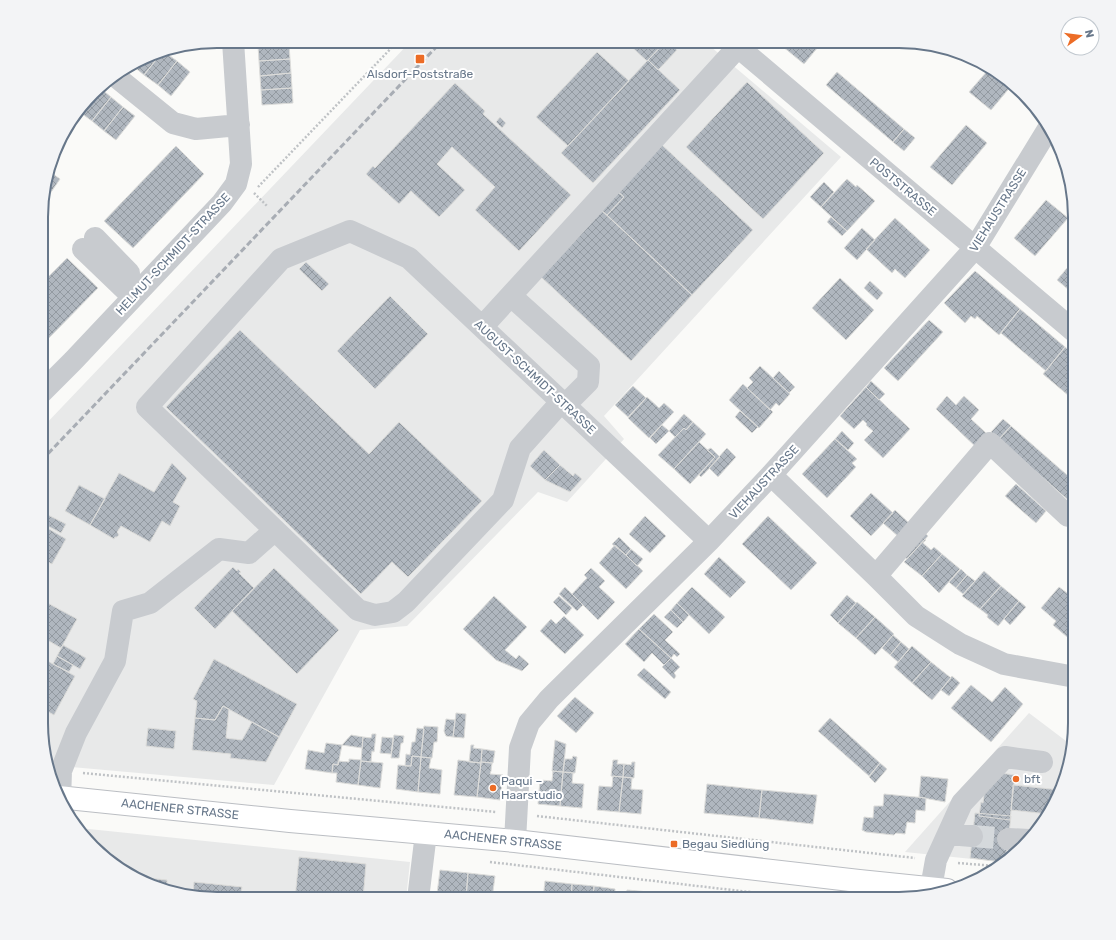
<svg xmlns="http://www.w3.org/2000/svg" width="1116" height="940" viewBox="0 0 1116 940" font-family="Rubik,sans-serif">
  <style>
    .built { fill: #e8e9e9 }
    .building { fill: url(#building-cross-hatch); stroke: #dcdcda }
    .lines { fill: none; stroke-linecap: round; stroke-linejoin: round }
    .minor-tunnel { stroke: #d5d9dc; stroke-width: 22; stroke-dasharray: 22 11; stroke-linecap: butt }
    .major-casing { stroke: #bbbec3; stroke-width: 24 }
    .path { stroke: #bfc2c5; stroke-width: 2.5; stroke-dasharray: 2 2; stroke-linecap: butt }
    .minor { stroke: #c8cbcf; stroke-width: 22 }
    .major { stroke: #fff; stroke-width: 22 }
    .rail { stroke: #a8adb4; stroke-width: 3; stroke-dasharray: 6 3; stroke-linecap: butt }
    .poi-dot { fill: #ec6c26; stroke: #fff; stroke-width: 1.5 }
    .labels { text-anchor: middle; stroke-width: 4; stroke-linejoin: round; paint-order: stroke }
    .poi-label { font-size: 12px; fill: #67778a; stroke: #fff; text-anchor: start }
    .street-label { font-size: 12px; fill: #67778a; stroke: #fff }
    .rim { fill: none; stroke: #67778a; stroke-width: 2 }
  </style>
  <defs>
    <pattern id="building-cross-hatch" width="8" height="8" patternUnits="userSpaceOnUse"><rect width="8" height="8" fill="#b0b7bf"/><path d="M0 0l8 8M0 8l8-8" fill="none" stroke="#939aa1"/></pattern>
  </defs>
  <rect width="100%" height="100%" fill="#fafaf8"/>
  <path class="built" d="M411,41H704L841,157L604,416L624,439L567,502L538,492L407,626L360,630L274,785L49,765L41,735L42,428Z
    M1029,713L1070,744L1069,757L1057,801L1024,847L1001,862L905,852Z
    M79,828L410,862L406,899H206L149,886L93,848Z"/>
  <path class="building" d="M258,41H289V44L258,46Z
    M625,41H666L647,61Z
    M666,41H668L677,50L658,70L648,60Z
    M786,41H823L804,64L782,46Z
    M289,44L290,59L259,61L258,46Z
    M160,50L163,51L144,75L133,66Z
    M163,51L177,61L158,85L144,75Z
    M597,52L629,81L568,146L536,117Z
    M290,59L291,73L260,76L259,61Z
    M648,60L680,90L593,183L561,153Z
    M177,61L190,72L171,96L158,85Z
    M989,69L1012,85L991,110L969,92Z
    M837,72L904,129L893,142L826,85Z
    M291,73L292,88L261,90L260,76Z
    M747,82L824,153L763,219L686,147Z
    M455,83L485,111L483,114L571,195L519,251L475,210L495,187L452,147L437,164L465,190L439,217L411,191L399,204L366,174L373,166L375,168Z
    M99,87L100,88L81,113L79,111Z
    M100,88L111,97L92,121L81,113Z
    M292,88L293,103L262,105L261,90Z
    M111,97L123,107L104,131L92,121Z
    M123,107L135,116L116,140L104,131Z
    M500,117L506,123L502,128L496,122Z
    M966,125L987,143L952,185L930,167Z
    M904,129L915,138L904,151L893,142Z
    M661,144L753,230L692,295L607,215L624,197L617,191Z
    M176,146L204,174L133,248L104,221Z
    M50,172L60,179L43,204V194Z
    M847,179L856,187L857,185L875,201L847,231L821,207Z
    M824,182L834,192L821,207L810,197Z
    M617,191L624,197L607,215L600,209Z
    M1046,200L1068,218L1035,256L1014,238Z
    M600,209L692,295L631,361L539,275Z
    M831,217L847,231L842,236L827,222Z
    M895,218L930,250L905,278L895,269L892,273L866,249Z
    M862,228L875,240L857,260L844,248Z
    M67,258L98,288L42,345V283Z
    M306,262L329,284L322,291L299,269Z
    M1068,267L1075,273V295L1057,280Z
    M975,271L1020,309L999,335L977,316L975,319L971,316L965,323L944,303Z
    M840,278L874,310L846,340L812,308Z
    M870,281L883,293L877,300L864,288Z
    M390,296L428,334L375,389L337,351Z
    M1020,309L1065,347L1046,371L1001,333Z
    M929,320L943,332L898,381L884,368Z
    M240,330L369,454L399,422L482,501L408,577L392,562L361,594L166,407Z
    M1065,347L1075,355V401L1043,374Z
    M760,366L790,394L779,406L776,403L770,410L747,388L753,382L749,378Z
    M779,371L795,387L789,393L773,378Z
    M871,381L885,394L879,400L866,387Z
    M743,384L773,412L759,428L729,400Z
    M633,386L646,398L628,417L615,405Z
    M866,387L910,429L883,458L864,440L873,431L866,425L867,424L863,420L854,429L840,416Z
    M947,396L956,405L964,396L979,410L971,419L988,435L977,448L936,409Z
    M647,397L659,408L664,403L674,412L649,438L628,418Z
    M740,411L758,427L752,433L735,417Z
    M684,414L693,422L686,430L684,428L675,437L669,431Z
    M1003,419L1011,426L999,439L991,432Z
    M693,422L706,434L674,469L658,455L684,428L686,430Z
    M662,425L669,431L656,444L650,438Z
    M1011,426L1075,482V506L999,439Z
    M842,431L854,443L848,450L835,439Z
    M835,439L857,459L852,463L856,467L827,498L802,474Z
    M699,442L715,457L690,484L674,469Z
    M711,448L720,457L701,477L699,475L715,457L707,450Z
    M727,448L736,457L718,477L709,468Z
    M544,450L560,465L545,480L530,466Z
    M172,463L187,478L173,502L180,506L170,526L162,521L150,542L121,526L117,532L119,535L117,537H115L114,539L90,525L119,473L154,492Z
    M560,465L573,476L575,473L582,479L570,492L545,480Z
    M1016,484L1046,511L1036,523L1005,496Z
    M79,485L105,499L90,525L65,511Z
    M871,493L893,513L871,536L850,516Z
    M895,510L910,524L899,537L883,523Z
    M48,515L66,524L61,533L44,524Z
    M645,516L666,536L650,553L629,534Z
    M768,516L817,563L791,590L742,544Z
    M42,525L66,539L52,564L42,559Z
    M921,529L928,536L907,559L900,553Z
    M619,537L631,549L626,555L612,544Z
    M925,539L926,540L923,543L931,550L934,547L942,554L922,576L904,562Z
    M615,545L643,571L626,589L599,563Z
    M631,549L643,559L637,566L626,555Z
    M942,554L960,569L939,593L922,576Z
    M719,557L746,582L730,598L704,574Z
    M233,567L237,571L238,569L241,572L239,573L254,588L215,629L194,608Z
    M274,568L339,630L297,674L232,611Z
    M591,568L605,581L599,587L615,602L598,620L572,594L587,578L584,575Z
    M961,569L967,575L956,588L949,582Z
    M984,571L1001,586L980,609L962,596Z
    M967,575L975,581L963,594L956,588Z
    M1001,586L1019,601L998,626L987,617L988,615L980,609Z
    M565,587L583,605L577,611L559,594Z
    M692,587L725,617L709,634L677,603Z
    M1059,587L1075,599V640L1073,642L1053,625L1056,621L1041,608Z
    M847,595L856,603L838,623L830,615Z
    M494,596L527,627L505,650L516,659L519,655L529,664L522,671L496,660L463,629Z
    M559,596L572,608L566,615L553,602Z
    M42,600L77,619L61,648L42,637Z
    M1019,601L1026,607L1010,625L1004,619Z
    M857,602L875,617L856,638L838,623Z
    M677,603L689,615L683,622L671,610Z
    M671,610L683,622L677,628L664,617Z
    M654,614L673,632L665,640L680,654L677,657L674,654L671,658L639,629Z
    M564,616L584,635L565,654L540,631L551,619L556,624Z
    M875,617L894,634L875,655L856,638Z
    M639,629L671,658L664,665L652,653L644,662L625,644Z
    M893,635L901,642L890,655L882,648Z
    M901,642L909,649L898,662L890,655Z
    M63,645L86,658L80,669L57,656Z
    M912,646L931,662L912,683L894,667Z
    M57,656L73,665L69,672L53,664Z
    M42,658L75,676L54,715L41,708Z
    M671,658L680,667L674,673L676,676L674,679L662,667Z
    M214,659L297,704L279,737L223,706L215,720L195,718L197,701L193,699Z
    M931,662L951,678L932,700L912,683Z
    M644,668L671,692L665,699L637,675Z
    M952,676L960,683L949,696L941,690Z
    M971,685L992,702L1005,687L1023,704L991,742L951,708Z
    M575,697L594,713L576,733L557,716Z
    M223,706L229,709L226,738L242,740L252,722L279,737L266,762L230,758L231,754L192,750L195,718L215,720Z
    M456,713L466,714L464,738L453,737Z
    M830,718L880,763L869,776L818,731Z
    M446,719L455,720L453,737L446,736L444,731Z
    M424,726L438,727L437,742H434L432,758L421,757Z
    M148,728L176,731L174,749L146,746Z
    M417,728L424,729L421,757L412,756L411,766H405L406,754L410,755L412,742H415Z
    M372,734H376L374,752L372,751L371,762L361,761L363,737L371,738Z
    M351,735L363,737L362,748L342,745Z
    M394,735L404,736L403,743H401L399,758H391Z
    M382,737L393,738L391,754L380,753Z
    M555,740L566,744L563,772L552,771Z
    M326,743L342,745L338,765L333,764L332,773L305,769L308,750L324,753Z
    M471,745H474L473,748L482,749L481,763L469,762Z
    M482,749L495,751L493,763L481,762Z
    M412,756L421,757L418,792L396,789L398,765L411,766Z
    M573,756L577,757L575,773L563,772L565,759H572Z
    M421,757L431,758L429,768L442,770L440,794L418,792Z
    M349,759L361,760L358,785L336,782L337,773H332L333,764L338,765V761L349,762Z
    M458,760L481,763L477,797L454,795Z
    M613,760H618L617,764H624L623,777L611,776Z
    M361,761L383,763L380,788L358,785Z
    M481,762L492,763L491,771L490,774L503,775L500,800L477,797Z
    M632,762H635L634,778L623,777L624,764L631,765Z
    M880,763L887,769L875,783L869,777Z
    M553,771L563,772L560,806L538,804L540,780L552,781Z
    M563,772L573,773L572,783L584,784L582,808L560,806Z
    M1000,773L1015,775L1010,820L979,816L981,802L983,803L985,786Z
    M613,776L623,777L619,812L597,810L599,786L612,787Z
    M921,776L948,779L945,802L919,797Z
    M623,777L632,778L631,789L643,790L641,814L619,812Z
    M707,784L762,790L759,818L704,813Z
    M1013,785L1060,790L1057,801L1048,814L1011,810Z
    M762,790L817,795L813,824L759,818Z
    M884,794L926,798L925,811L916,810L915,823L907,822L905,834L896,833L894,835L866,832L862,830L864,817L873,818L874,806H883Z
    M975,813L1011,816L1006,859L1002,862L970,858Z
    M299,857L366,864L363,899H295Z
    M440,870L468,873L466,898L446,896V899H430V893L437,894Z
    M468,873L495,876L492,899L466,898Z
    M137,877L167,880V890L149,886Z
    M545,881L572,884L571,899H543Z
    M194,882L242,887L240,899H206L193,896Z
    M572,884L594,886L593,899H571Z
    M594,886L615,889V896H618L617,899H593Z
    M627,890L649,892L648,899H626Z
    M649,892L670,895V899H648Z"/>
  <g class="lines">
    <path class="minor-tunnel" d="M972,836L1008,839"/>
    <g class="major-casing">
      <path id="major" d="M58,797L290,821L515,841L859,881L947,890"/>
    </g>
    <path class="path" d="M258,187L398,41
      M254,193L267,206
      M83,773L496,812
      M537,816L915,858
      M490,862L810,899
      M958,863L995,866"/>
    <path class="minor" d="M731,41L1075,332
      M115,76L173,123L196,129L239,125
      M95,238L129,273
      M83,249L133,297
      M511,296L589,366L588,382L565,405
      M482,327L738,47
      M42,392L73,361L222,203L236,184L241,164L233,41
      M561,402L520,448L503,500L406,602L393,612L375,615L358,610L147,407L281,259L350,231L409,258L709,541
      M771,475L876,576L916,616L960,644L1004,664L1075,677
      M876,576L990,443L1068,516
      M60,801L61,771L76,733L115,661L123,611L150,603L219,549L249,553L275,530
      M948,834L972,836
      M1008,839L1029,840
      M515,841L520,748L529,723L549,699L709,541L771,475L975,248L1048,129
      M931,888L936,860L962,803L1005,757L1042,762
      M418,899L426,833
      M857,899L859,881"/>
    <use href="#major" class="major"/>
    <path class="rail" d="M42,460L442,41"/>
  </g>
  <g class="poi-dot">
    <rect x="415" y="54" width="10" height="10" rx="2"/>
    <circle cx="1016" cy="779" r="4"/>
    <circle cx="493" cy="788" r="4"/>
    <rect x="670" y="840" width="8" height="8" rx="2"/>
  </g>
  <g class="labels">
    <g class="poi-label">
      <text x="420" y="78" text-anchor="middle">Alsdorf-Poststraße</text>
      <text x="1024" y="783">bft</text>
      <text x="501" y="785">Paqui –<tspan x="501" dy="14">Haarstudio</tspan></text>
      <text x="682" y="848">Begau Siedlung</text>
    </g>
    <g class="street-label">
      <text transform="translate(903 187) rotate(40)" y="4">POSTSTRASSE</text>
      <text transform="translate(998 210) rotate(-58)" y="4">VIEHAUSTRASSE</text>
      <text transform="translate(173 254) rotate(-47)" y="4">HELMUT-SCHMIDT-STRASSE</text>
      <text transform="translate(535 377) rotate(43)" y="4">AUGUST-SCHMIDT-STRASSE</text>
      <text transform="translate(764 482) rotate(-47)" y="4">VIEHAUSTRASSE</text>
      <text transform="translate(180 809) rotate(6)" y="4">AACHENER STRASSE</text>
      <text transform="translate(503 840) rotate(6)" y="4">AACHENER STRASSE</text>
    </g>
  </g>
  <path d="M0 0H1116V940H0ZM217 48H899A169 169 0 0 1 1068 217V723A169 169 0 0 1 899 892H217A169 169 0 0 1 48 723V217A169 169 0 0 1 217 48Z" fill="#f3f4f6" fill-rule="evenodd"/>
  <path class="rim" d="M217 48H899A169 169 0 0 1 1068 217V723A169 169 0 0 1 899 892H217A169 169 0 0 1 48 723V217A169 169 0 0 1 217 48Z"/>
  <g transform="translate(1080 36) rotate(76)"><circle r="19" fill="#ffffff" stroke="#c2c9d0"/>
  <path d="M0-3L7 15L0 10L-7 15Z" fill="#ec6c26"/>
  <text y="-6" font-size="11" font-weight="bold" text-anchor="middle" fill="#67778a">N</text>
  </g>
</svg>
